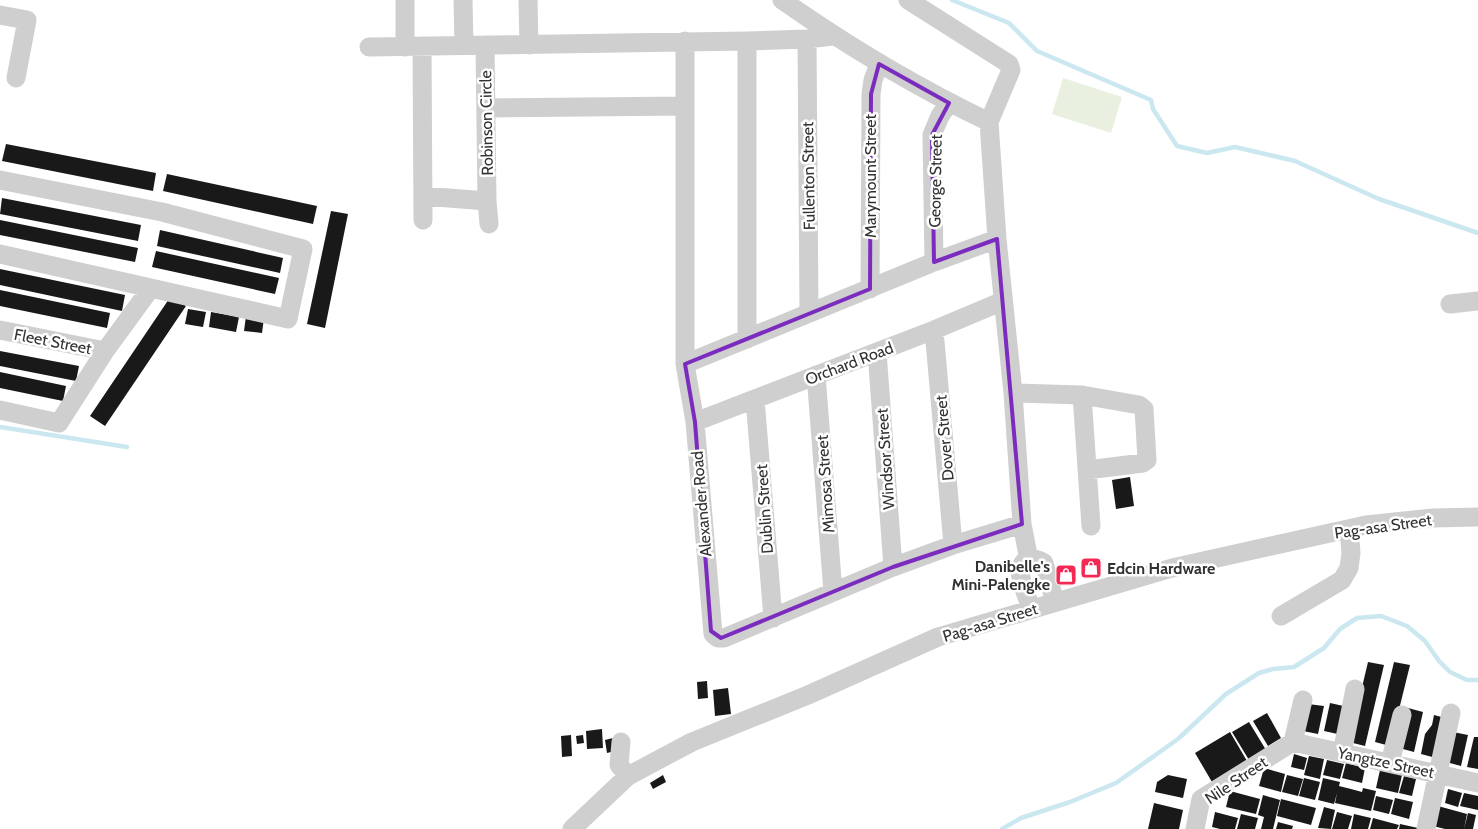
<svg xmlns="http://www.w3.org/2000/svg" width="1478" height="829" viewBox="0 0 1478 829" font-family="Cabin,sans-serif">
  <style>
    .green { fill: #eaf0e0 }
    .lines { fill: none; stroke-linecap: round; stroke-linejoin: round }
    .stream { stroke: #cbe7f0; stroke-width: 4.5 }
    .building { fill: #191919 }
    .minor { stroke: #cfcfcf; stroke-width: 19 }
    .marked { fill: none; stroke: #7b2cbf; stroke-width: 4; stroke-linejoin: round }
    .labels { text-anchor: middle; stroke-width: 5; stroke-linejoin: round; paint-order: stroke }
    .street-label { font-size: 16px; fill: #323232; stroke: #fff }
    .poi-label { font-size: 16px; font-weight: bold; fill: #323232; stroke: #fff; text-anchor: end }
  </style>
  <rect width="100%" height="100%" fill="#fff"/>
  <path class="green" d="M1063,78L1122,97L1111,133L1052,114Z"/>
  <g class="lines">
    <path class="stream" d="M952,0L1009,23L1037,51L1151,100L1153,109L1177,146L1207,153L1235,147L1295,161L1379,199L1478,233
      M0,427L127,447
      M1002,829L1021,818L1070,802L1116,783L1178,739L1226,694L1259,673L1273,669L1294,667L1324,648L1340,629L1357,618L1381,616L1407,626L1425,641L1439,661L1450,672L1467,680H1478"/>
  </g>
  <path class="building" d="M6,144L156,173L153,191L2,161Z
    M167,174L317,206L313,224L163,191Z
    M2,198L141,225L138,241L0,214Z
    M331,211L348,214L325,328L307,324Z
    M0,220L138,248L135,262L0,235Z
    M160,230L283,258L280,273L157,246Z
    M156,251L279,278L275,294L152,267Z
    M0,269L125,295L122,311L0,285Z
    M0,290L110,313L107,328L0,306Z
    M171,296L186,306L105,426L90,416Z
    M188,309L206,312L203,327L185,324Z
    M211,312L239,317L236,332L209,327Z
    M246,316L264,318L262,333L244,331Z
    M0,351L79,366L76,381L0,366Z
    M0,372L66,386L63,401L0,388Z
    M1130,477L1134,506L1116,509L1112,480Z
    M1368,662L1384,665L1365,746L1349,742Z
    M1394,662L1410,665L1390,746L1375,742Z
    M707,681L708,698L698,699L697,682Z
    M728,688L731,714L715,716L713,690Z
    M1330,703L1348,707L1342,735L1324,731Z
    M1308,704L1324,706L1318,734L1303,731Z
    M1408,708L1423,712L1414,752L1399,748Z
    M1267,713L1281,738L1268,746L1253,721Z
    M1434,715L1449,719L1436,758L1421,754L1425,734L1432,725Z
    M1249,722L1266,750L1249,760L1232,732Z
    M602,729L603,748L587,749L586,731Z
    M1230,732L1247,761L1212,782L1195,753Z
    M1453,732L1468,735L1461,766L1446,762Z
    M571,735L572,756L562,757L561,736Z
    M583,735L584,743L577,744L576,736Z
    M1474,737H1478V769L1467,767Z
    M613,738L615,751L607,753L605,740Z
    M1294,754L1307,758L1304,770L1291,767Z
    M1309,756L1324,759L1320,779L1304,775Z
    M1327,760L1344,764L1340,779L1323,775Z
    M1346,763L1365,768L1362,783L1342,778Z
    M1264,768L1285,774L1281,792L1259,786Z
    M1380,770L1402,775L1398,793L1376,788Z
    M663,775L666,782L653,789L650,783Z
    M1168,775L1187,779L1183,798L1155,792L1157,782Z
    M1287,775L1303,779L1298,796L1282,792Z
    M1404,776L1416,779L1412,796L1399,793Z
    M1304,778L1320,782L1315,800L1299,796Z
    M1323,778L1340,782L1339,786L1351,789L1362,792L1363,788L1376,791L1371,811L1335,803L1337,793L1334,804L1318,800Z
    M1448,789L1462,793L1458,807L1445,803Z
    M1230,791L1260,799L1256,814L1226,807Z
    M1464,793L1478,796V810L1460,806Z
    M1263,795L1280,800L1273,829H1261L1264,817L1258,815Z
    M1376,796L1393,800L1389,814L1373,810Z
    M1395,798L1413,802L1409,819L1391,814Z
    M1281,799L1316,808L1311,825L1277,816Z
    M1154,803L1183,810L1179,829H1148Z
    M1438,806L1467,814L1464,829H1445L1433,826Z
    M1324,807L1335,810L1331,829L1318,828Z
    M1215,812L1238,818L1235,829H1220L1212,827Z
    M1337,812L1352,816L1348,829H1332Z
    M1468,813L1476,815L1473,829H1464Z
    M1241,814L1258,818L1255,829H1237Z
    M1354,814L1371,818L1368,829H1351Z
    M1373,818L1399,825L1397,829H1370Z
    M1278,822L1293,826L1292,829H1276Z
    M1400,824L1418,828V829H1399Z"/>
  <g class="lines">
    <path class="minor" d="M405,0V47
      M463,0L464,45
      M528,0L529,45
      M782,0C849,47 916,87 989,122
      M908,0L1009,64L1011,70L989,122L997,239L1013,393L1022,524L1029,560
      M0,15L27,20L16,78
      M807,39L809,313
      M685,41V364L695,422L713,634L718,638H724L893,567L953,545L1022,524
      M747,41V339
      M485,45L487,201L489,224
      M422,46L423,220
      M369,47L747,41L807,39L833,36
      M486,108L685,106
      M0,180L162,212L303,249L288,319L0,254
      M423,196L487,201
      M934,262L932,135L940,116L949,103
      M870,289L871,94L873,80L879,64
      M1450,304L1478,301
      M0,330L105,351
      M934,330L953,545
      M877,352L893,567
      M685,364L934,262L997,239
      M816,375L833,592
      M1013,393L1082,395L1139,405L1144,409L1147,460L1143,463L1087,470
      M1082,395L1091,526
      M755,399L773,618
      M0,410L59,423L105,351L151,288
      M695,422L934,330L1003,301
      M1031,609C1028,596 1010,565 1029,559C1035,558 1039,560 1044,563L1055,602
      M1281,616L1342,580L1349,568L1351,553L1349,529
      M621,742L619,765L628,776
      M1293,742L1478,783
      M1293,742L1303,700
      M1342,753L1355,689
      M1390,763L1402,715
      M572,829L628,776L692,742L808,695L938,637L1172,568L1366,525L1433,518L1478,517
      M1195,829L1201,799L1293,742
      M1426,829L1451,713"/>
  </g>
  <path class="marked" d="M879,64L949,103L932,135L934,262L997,239L1022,524L893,567L721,638L711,631L695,422L685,364L870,289L871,94Z"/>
  <defs>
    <g id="shop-square" transform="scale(1.125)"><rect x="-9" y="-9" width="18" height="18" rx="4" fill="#f42953" stroke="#fff"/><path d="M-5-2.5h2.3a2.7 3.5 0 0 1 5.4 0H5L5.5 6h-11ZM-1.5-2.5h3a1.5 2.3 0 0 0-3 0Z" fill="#fff"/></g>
  </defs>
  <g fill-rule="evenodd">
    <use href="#shop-square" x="1091" y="568"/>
    <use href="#shop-square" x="1066" y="575"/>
  </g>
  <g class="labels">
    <g class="street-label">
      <text transform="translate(486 123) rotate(-91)" y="6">Robinson Circle</text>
      <text transform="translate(808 176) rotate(-91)" y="6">Fullenton Street</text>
      <text transform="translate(870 176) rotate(-90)" y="6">Marymount Street</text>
      <text transform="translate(935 181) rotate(-89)" y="6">George Street</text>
      <text transform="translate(53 341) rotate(11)" y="6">Fleet Street</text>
      <text transform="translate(849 363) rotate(-21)" y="6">Orchard Road</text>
      <text transform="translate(944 438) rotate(-95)" y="6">Dover Street</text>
      <text transform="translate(885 459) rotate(-94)" y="6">Windsor Street</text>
      <text transform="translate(825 484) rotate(-94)" y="6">Mimosa Street</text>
      <text transform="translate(701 504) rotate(-95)" y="6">Alexander Road</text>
      <text transform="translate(764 509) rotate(-94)" y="6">Dublin Street</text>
      <text transform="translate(1383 526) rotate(-8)" y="6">Pag-asa Street</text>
      <text transform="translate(990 622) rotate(-17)" y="6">Pag-asa Street</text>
      <text transform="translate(1386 762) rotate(12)" y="6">Yangtze Street</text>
      <text transform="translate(1236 780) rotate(-34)" y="6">Nile Street</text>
    </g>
    <g class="poi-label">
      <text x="1050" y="572">Danibelle's<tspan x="1050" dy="18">Mini-Palengke</tspan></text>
      <text x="1107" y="574" text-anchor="start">Edcin Hardware</text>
    </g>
  </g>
</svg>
